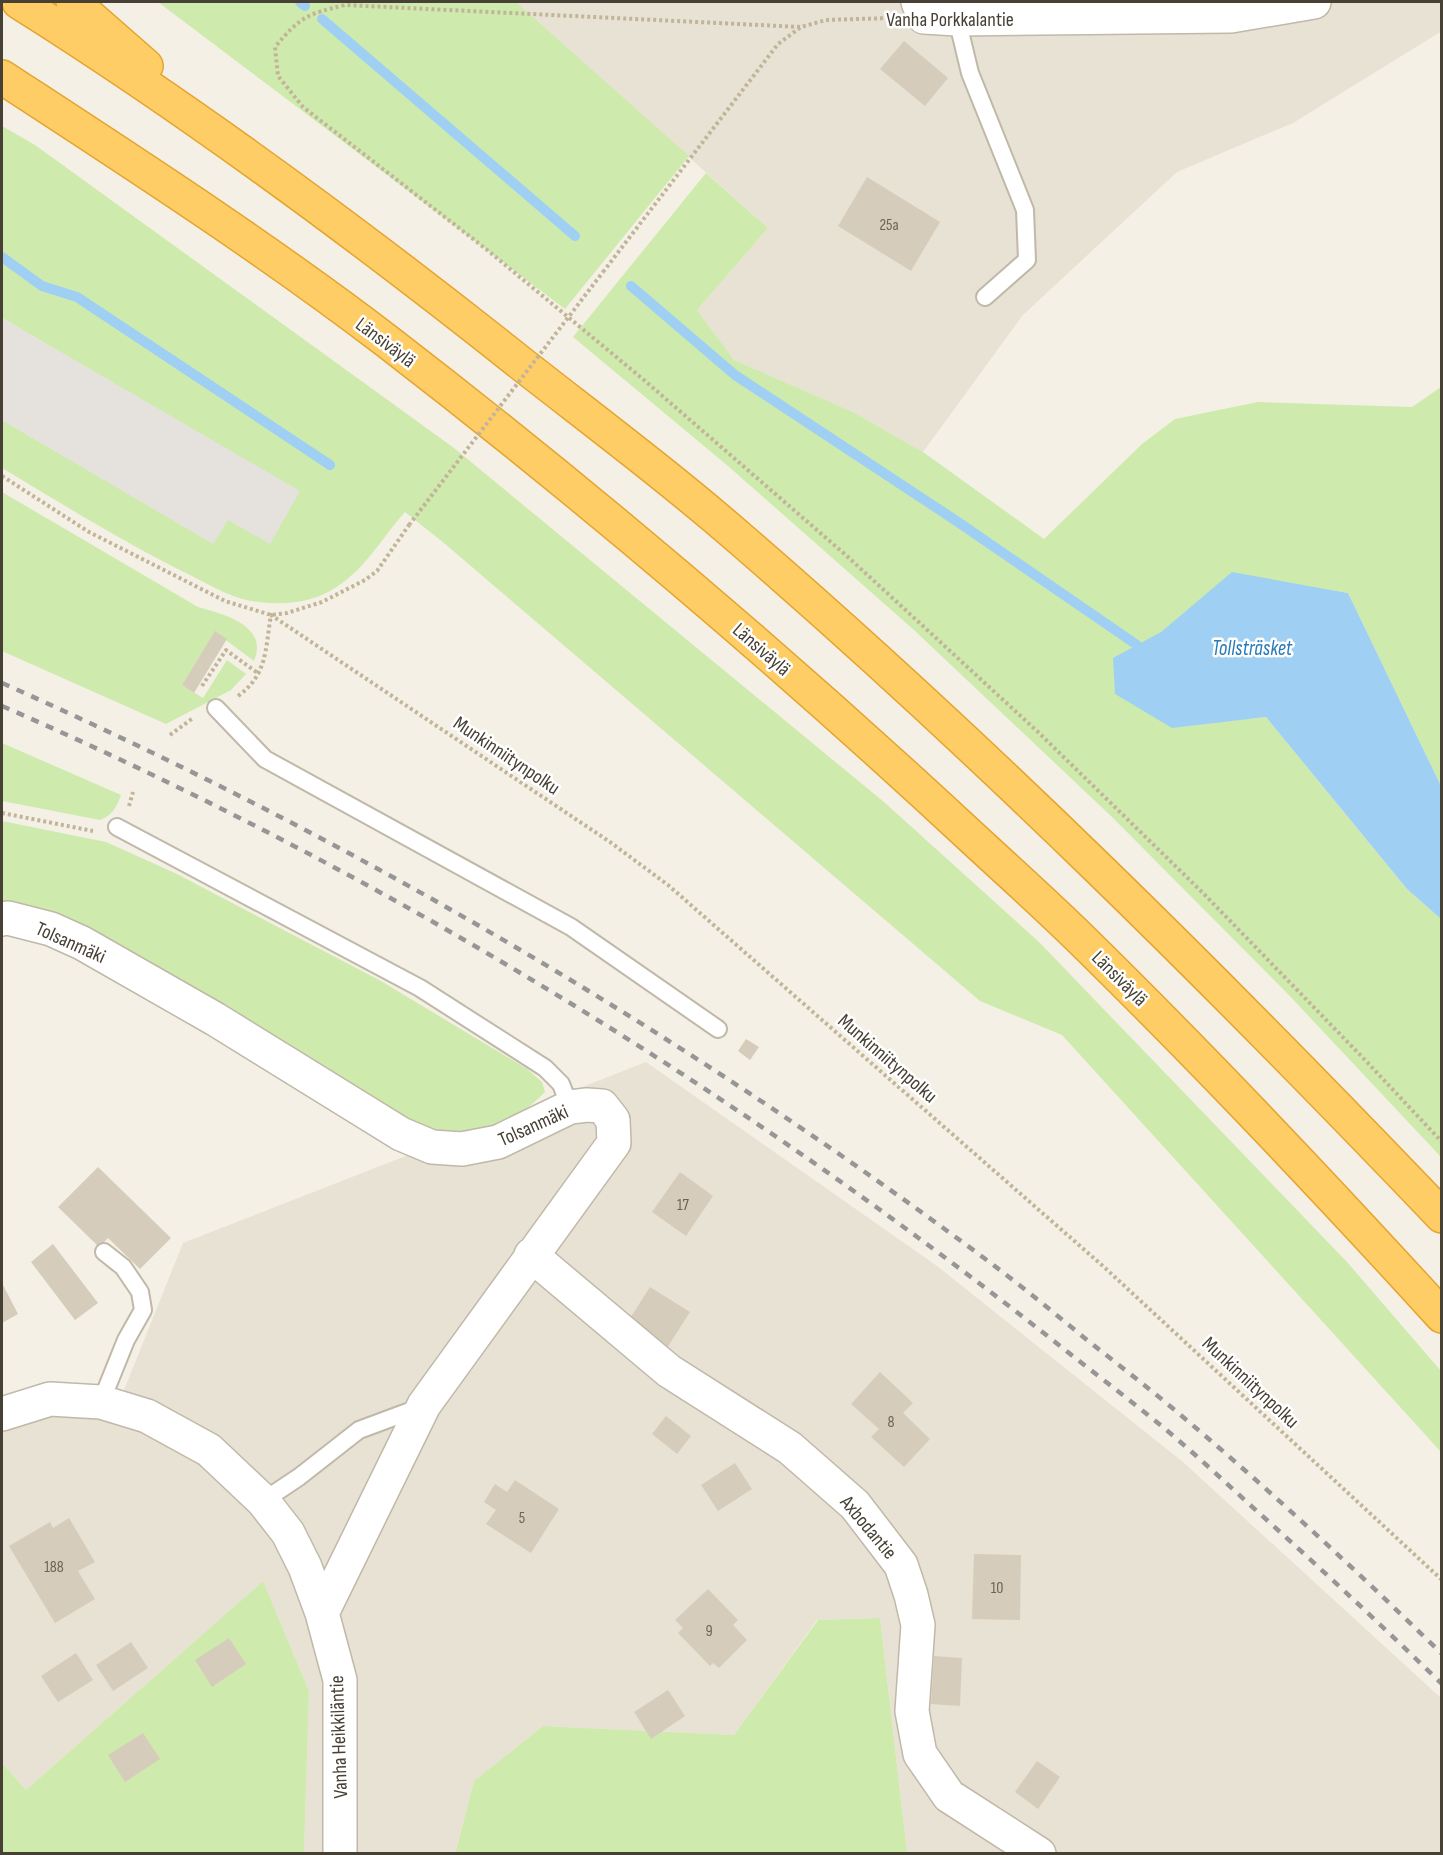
<svg xmlns="http://www.w3.org/2000/svg" width="1443" height="1855" viewBox="0 0 1443 1855" font-family="'Sofia Sans Condensed',sans-serif">
  <style>
    .residential { fill: #e8e2d4 }
    .green { fill: #ceeaad }
    .parking { fill: #e5e2de }
    .water { fill: #9fd0f4 }
    .lines { fill: none; stroke-linecap: round; stroke-linejoin: round }
    .stream { stroke: #9fd0f4; stroke-width: 10 }
    .building { fill: #d6ccbb }
    .service-casing { stroke: #c0b8a8; stroke-width: 20 }
    .minor-casing { stroke: #c0b8a8; stroke-width: 36 }
    .motorway-casing { stroke: #e5a42f; stroke-width: 36 }
    .path { stroke: #c2b499; stroke-width: 4; stroke-dasharray: 3 3; stroke-linecap: butt }
    .service { stroke: #fff; stroke-width: 16 }
    .minor { stroke: #fff; stroke-width: 33 }
    .motorway { stroke: #ffcd66; stroke-width: 33 }
    .rail { stroke: #969696; stroke-width: 4.5; stroke-dasharray: 8 8; stroke-linecap: butt }
    .path-bridge { stroke: #c2b499; stroke-width: 4; stroke-dasharray: 3 3; stroke-linecap: butt }
    .labels { text-anchor: middle; stroke-width: 5; stroke-linejoin: round; paint-order: stroke }
    .number-label { font-size: 16px; fill: #6b6356 }
    .street-label { font-size: 20px; fill: #474035; stroke: #fff }
    .water-label { font-size: 21px; font-style: italic; fill: #297ab9; stroke: #fff }
  </style>
  <rect width="100%" height="100%" fill="#f4f0e6"/>
  <path class="residential" d="M516,2H1441L1442,31L1293,123L1177,172L1023,315L923,452L853,412L734,360L697,310L768,228Z
    M646,1062L937,1266L1183,1462L1441,1698V1853H907L880,1618L817,1620L734,1735L543,1726L474,1781L455,1853H304L309,1691L263,1581L26,1790L2,1763V1403L120,1400L183,1243Z"/>
  <path class="green" d="M158,2H516L689,156L565,309Z
    M2,126L35,145L454,448L884,802L1040,943L1347,1262L1441,1371V1452L1062,1035L980,1001L444,543L405,512C380,540 364,572 330,591C308,603 284,605 259,602C235,600 213,587 192,576C126,544 64,505 2,468V420L213,543L228,519L300,492L2,318Z
    M706,173L768,228L697,310L734,360L853,412L923,452L1044,539L1142,444L1175,419L1258,402L1412,407L1441,387V786L1348,593L1232,573L1161,632L1229,721L1266,717L1407,889L1441,919V1157L1286,992L1111,816L914,630L728,466L573,337Z
    M2,492L198,607C223,614 269,625 254,661L215,632L182,685L203,698L227,660L246,674L231,690L166,724L2,651Z
    M2,743L121,795C116,808 113,815 100,820L2,801Z
    M2,821L106,842L175,873L381,981L527,1069L542,1082L545,1092C529,1109 496,1132 472,1135C459,1136 446,1136 434,1136L2,911Z
    M263,1581L309,1691L304,1853H2V1763L26,1790Z
    M880,1618L907,1853L455,1854L474,1781L543,1726L734,1735L818,1620Z"/>
  <path class="parking" d="M2,318L300,491L270,544L228,520L213,544L2,420Z"/>
  <path class="water" d="M1232,572L1348,593L1441,786V919L1407,889L1266,717L1172,728L1115,694L1113,658L1161,632Z"/>
  <g class="lines">
    <path class="stream" d="M300,2L305,6
      M322,19L575,236
      M2,257L42,286L77,297L330,465
      M631,286L735,375L958,522L1137,645"/>
  </g>
  <path class="building" d="M904,41L948,78L925,106L880,69Z
    M867,177L940,222L911,271L838,226Z
    M215,631L227,639L194,693L182,685Z
    M746,1039L759,1047L750,1060L738,1051Z
    M98,1167L171,1238L140,1269L108,1238L99,1247L58,1207Z
    M680,1172L713,1196L686,1236L652,1212Z
    M53,1244L98,1303L75,1320L31,1262Z
    M2,1283L18,1314L2,1323Z
    M650,1287L690,1312L667,1348L627,1323Z
    M880,1372L913,1403L903,1413L930,1439L904,1467L871,1437L879,1429L851,1404Z
    M666,1416L691,1436L677,1454L652,1434Z
    M735,1463L752,1489L718,1511L701,1485Z
    M515,1480L559,1509L531,1553L486,1524L496,1510L484,1502L495,1484L507,1492Z
    M69,1518L95,1562L78,1571L95,1599L55,1623L9,1546L50,1522L53,1528Z
    M974,1554L1021,1555L1020,1620L972,1619Z
    M708,1589L738,1620L733,1625L747,1640L719,1668L713,1663L710,1666L678,1633L683,1628L675,1620Z
    M229,1638L246,1664L212,1687L195,1660Z
    M131,1642L148,1668L113,1691L96,1665Z
    M76,1653L93,1680L58,1702L41,1676Z
    M934,1656L962,1658L960,1706L931,1704Z
    M668,1690L685,1716L651,1739L634,1712Z
    M143,1733L160,1759L125,1782L108,1755Z
    M1037,1761L1060,1777L1038,1809L1015,1792Z"/>
  <g class="lines">
    <g class="service-casing">
      <path id="service" d="M957,19L970,73L1025,210L1027,260L985,297
        M216,708L265,759L571,927L718,1029
        M117,827L420,988L545,1068L561,1084L570,1107
        M101,1402L126,1340L143,1310L140,1292L123,1267L104,1252
        M263,1501L299,1477L359,1430L421,1407"/>
    </g>
    <g class="minor-casing">
      <path id="minor" d="M918,2L924,17L957,19L1231,16L1314,2
        M2,919L8,918L51,929L82,943L215,1019L401,1134L432,1147L462,1149L498,1142L570,1107L587,1105L602,1106L613,1120L614,1143L424,1405L322,1613
        M531,1255L669,1371L790,1448L855,1505L901,1565L911,1595L918,1625L912,1711L920,1754L949,1796L1039,1854
        M2,1414L50,1399L101,1402L147,1416L209,1450L263,1501L288,1533L305,1567L322,1613L340,1680V1854"/>
    </g>
    <g class="motorway-casing">
      <path id="motorway" d="M19,2C194,112 361,236 523,365C597,423 673,480 744,542C989,754 1218,982 1442,1216
        M73,2L146,66
        M2,77C132,162 264,247 388,342C593,500 790,668 979,844C1017,879 1055,913 1091,949C1212,1068 1328,1191 1442,1316"/>
    </g>
    <path class="path" d="M889,18L826,20L801,27L345,5C307,14 300,17 275,47L278,76L303,107L486,249L644,380L848,557L1038,732L1204,894L1366,1061L1442,1142
      M603,272L778,44L801,27
      M2,476L89,532L225,601L271,615L287,613L322,602L365,580L377,571L409,525
      M202,686L226,650L259,674
      M238,696C268,674 265,649 271,615L610,842L668,885L1104,1267L1442,1580
      M170,735L193,718
      M129,806L133,792
      M2,813L93,831"/>
    <use href="#service" class="service"/>
    <use href="#minor" class="minor"/>
    <use href="#motorway" class="motorway"/>
    <path class="rail" d="M2,683C351,838 677,1030 984,1258C1019,1284 1053,1312 1087,1340C1119,1365 1151,1390 1183,1417C1272,1492 1358,1572 1442,1654
      M2,706C386,873 746,1096 1074,1357C1106,1382 1139,1407 1170,1433C1197,1456 1223,1480 1249,1504C1314,1562 1378,1622 1442,1684"/>
    <path class="path-bridge" d="M409,525L603,272"/>
  </g>
  <g class="labels">
    <g class="number-label">
      <text x="889" y="230">25a</text>
      <text x="683" y="1210">17</text>
      <text x="891" y="1427">8</text>
      <text x="522" y="1523">5</text>
      <text x="54" y="1572">188</text>
      <text x="997" y="1593">10</text>
      <text x="709" y="1636">9</text>
    </g>
    <g class="street-label">
      <text x="950" y="26">Vanha Porkkalantie</text>
      <text transform="translate(386 342) rotate(37)" y="7">Länsiväylä</text>
      <text transform="translate(762 649) rotate(41)" y="7">Länsiväylä</text>
      <text transform="translate(507 755) rotate(34)" y="7">Munkinniitynpolku</text>
      <text transform="translate(71 942) rotate(24)" y="7">Tolsanmäki</text>
      <text transform="translate(1120 978) rotate(45)" y="7">Länsiväylä</text>
      <text transform="translate(888 1058) rotate(41)" y="7">Munkinniitynpolku</text>
      <text transform="translate(533 1125) rotate(-24)" y="7">Tolsanmäki</text>
      <text transform="translate(1251 1382) rotate(43)" y="7">Munkinniitynpolku</text>
      <text transform="translate(869 1527) rotate(50)" y="7">Axbodantie</text>
      <text transform="translate(338 1737) rotate(-92)" y="7">Vanha Heikkiläntie</text>
    </g>
    <g class="water-label">
      <text x="1252" y="655">Tollsträsket</text>
    </g>
  </g>
  <rect width="1443" height="1855" fill="none" stroke="#474035" stroke-width="6"/>
</svg>
